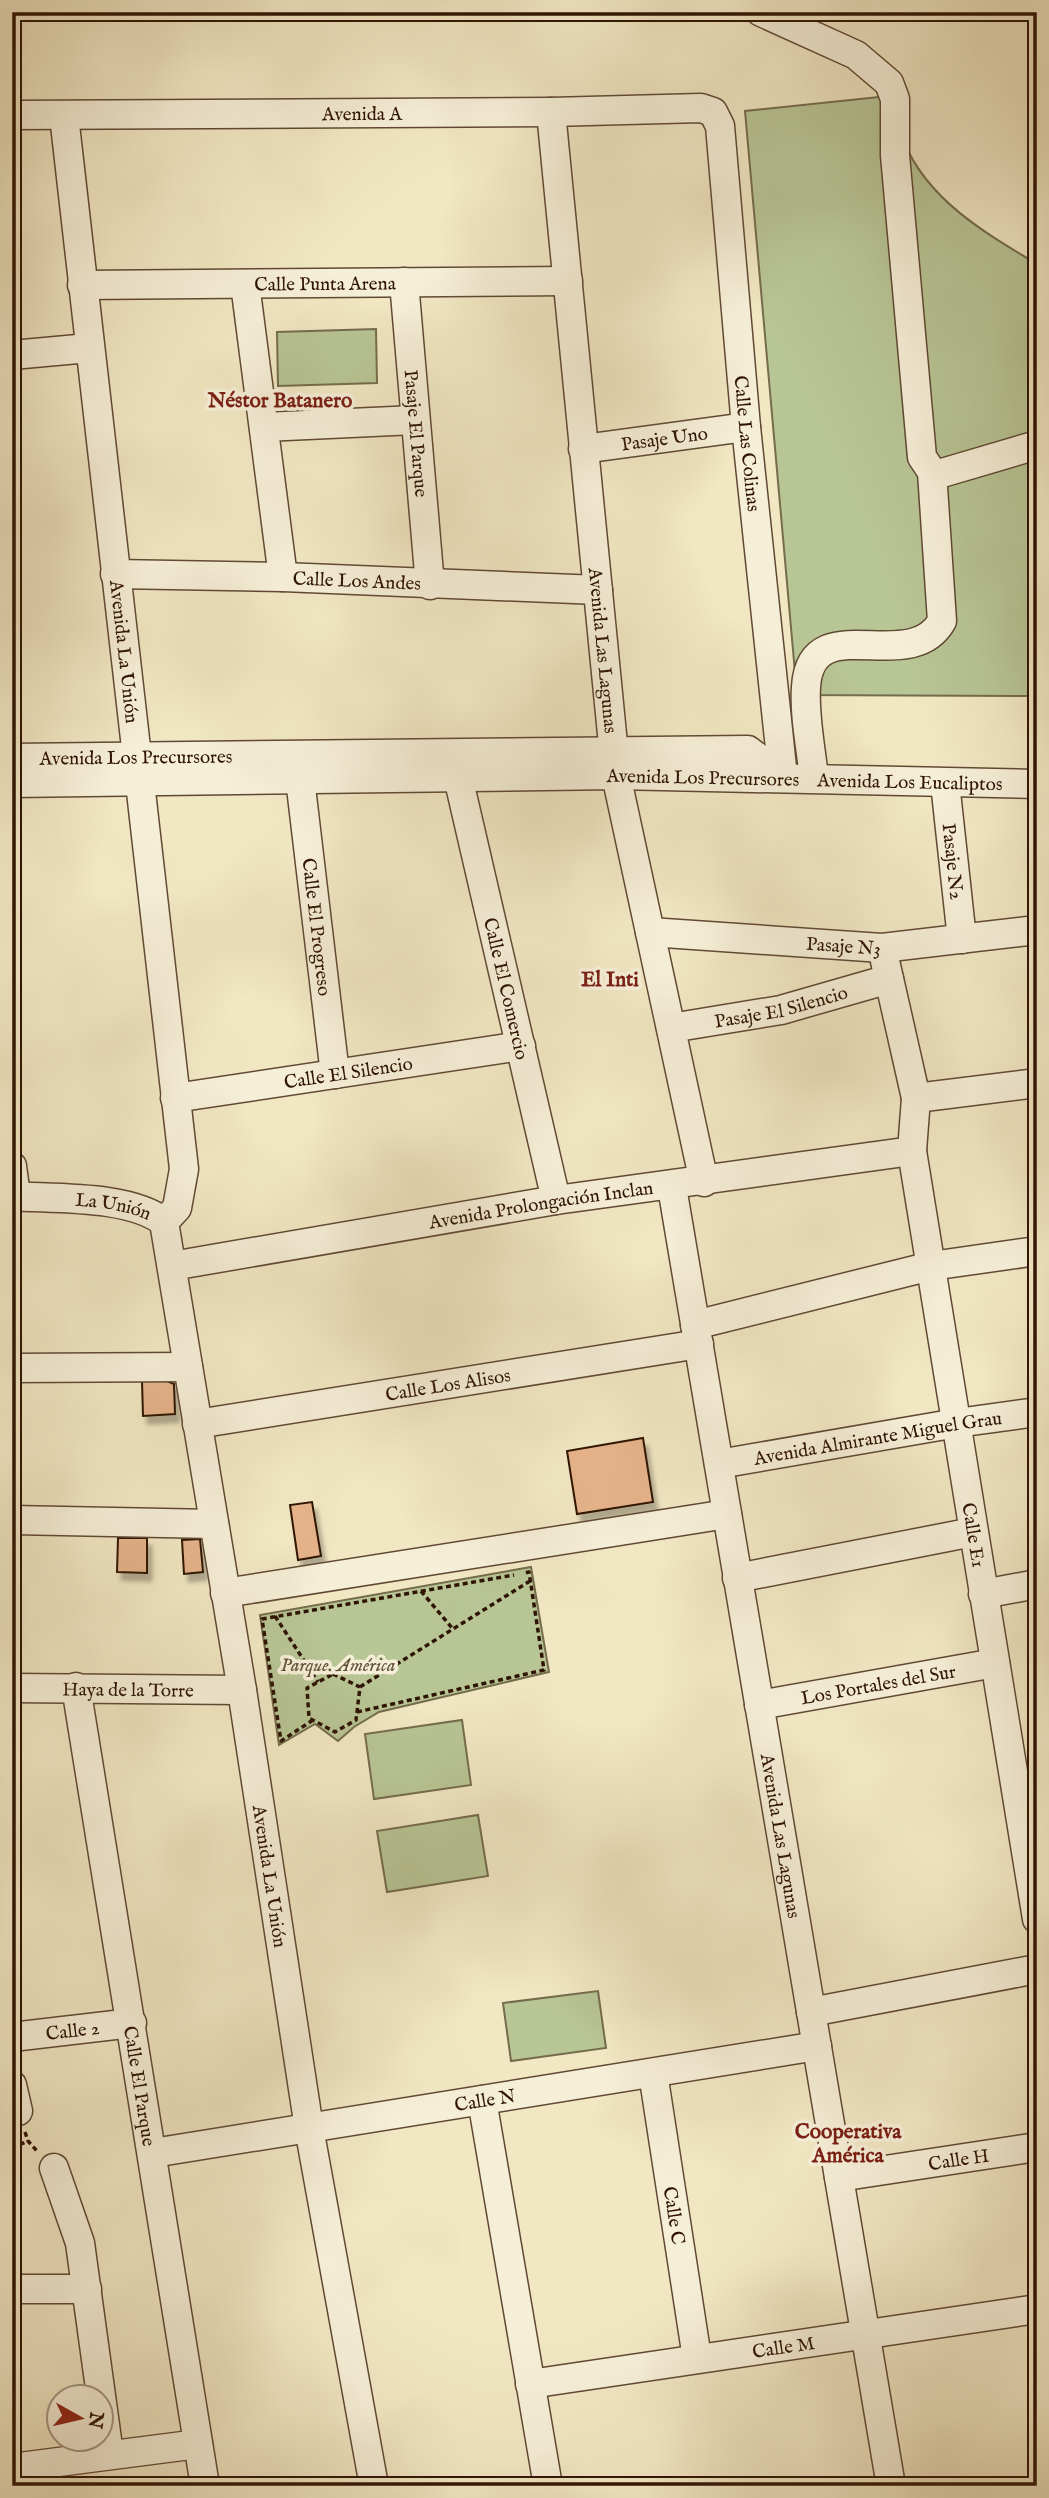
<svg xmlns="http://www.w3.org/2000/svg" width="1049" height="2498" viewBox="0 0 1049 2498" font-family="'IM FELL English',serif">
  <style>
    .green { fill: #b8c595; stroke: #746c4c; stroke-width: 2 }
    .building { fill: #e6b38a; stroke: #2f1404; stroke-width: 2; filter: url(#shadow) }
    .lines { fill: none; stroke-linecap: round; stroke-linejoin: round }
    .minor-casing { stroke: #604934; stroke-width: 31 }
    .path { stroke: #2f1404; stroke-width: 3.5; stroke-dasharray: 5 3.5; stroke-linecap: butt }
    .minor { stroke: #f6efd8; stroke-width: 28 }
    .labels { text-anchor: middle; stroke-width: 7; stroke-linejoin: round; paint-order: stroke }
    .street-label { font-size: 19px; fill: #2f1404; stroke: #f6efd8 }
    .park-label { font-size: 19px; font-style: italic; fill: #5f5237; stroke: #f6efd8 }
    .neighbourhood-label { font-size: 21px; font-weight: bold; fill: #7a1f14; stroke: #f6efd8 }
  </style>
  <defs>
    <filter id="shadow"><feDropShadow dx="4.5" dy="8" stdDeviation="2" flood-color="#0004"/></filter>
  </defs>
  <rect width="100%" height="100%" fill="#f1e7c3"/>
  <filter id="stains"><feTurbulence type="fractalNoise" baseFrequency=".00286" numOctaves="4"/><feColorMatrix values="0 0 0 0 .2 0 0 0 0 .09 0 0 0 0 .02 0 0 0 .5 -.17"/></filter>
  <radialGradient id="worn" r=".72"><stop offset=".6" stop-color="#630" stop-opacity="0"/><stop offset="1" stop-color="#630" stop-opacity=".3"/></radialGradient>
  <path class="green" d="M888,96C893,111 897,127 904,142C928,200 985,233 1037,264V696L797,695L745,111Z
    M376,329L377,383L278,386L277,332Z
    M531,1567L549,1672L379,1712L354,1727L338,1741L315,1724L279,1745L260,1615Z
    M462,1720L471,1785L374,1799L365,1734Z
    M478,1815L488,1876L387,1892L377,1831Z
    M598,1991L606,2048L511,2061L503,2003Z"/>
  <path class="building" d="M142,1381H167L174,1384L175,1414L143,1416Z
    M643,1438L653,1502L577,1514L567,1451Z
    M312,1502L321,1556L298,1560L290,1505Z
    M118,1538H147V1573L117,1572Z
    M200,1539L203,1572L184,1574L182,1540Z"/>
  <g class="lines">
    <g class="minor-casing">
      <g id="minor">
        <path d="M761,12L856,55L889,83L895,99V155L922,457L932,472L942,473L1037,445"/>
        <path id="s1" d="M551,112L616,775L704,1182"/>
        <path id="s2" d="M12,115L551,112L701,108L713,112L720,126L746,427L783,777"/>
        <path id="s3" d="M64,116L184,1169L177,1208L164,1222"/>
        <path id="s4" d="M404,282L430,585"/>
        <path d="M245,284L283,577"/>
        <path id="s5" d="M82,285L568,281"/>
        <path d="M12,355L89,348"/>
        <path d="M264,427L415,420"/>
        <path id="s6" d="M583,449L746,427"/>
        <path id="s7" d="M115,574L283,577L598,590"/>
        <path id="s8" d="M12,758L748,750L783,777"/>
        <path id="s9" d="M458,777L556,1200"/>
        <path d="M814,778C811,748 804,716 806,687C811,606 910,678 942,621L932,472"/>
        <path id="s10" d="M300,779L335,1074"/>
        <path id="s11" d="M12,783L616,775L1037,784"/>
        <path id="s12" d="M945,783L962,939"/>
        <path id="s13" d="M650,932L882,948L1037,930"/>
        <path d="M885,961L916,1098"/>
        <path id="s14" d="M671,1028L781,1010L889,979"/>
        <path id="s15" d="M1037,1083L916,1098L912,1151L1037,1919"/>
        <path id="s16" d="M175,1098L521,1046"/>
        <path d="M12,1166L16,1196"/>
        <path id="s17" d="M672,1187L891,2486"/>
        <path id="s18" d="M12,1196C55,1199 130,1195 164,1222L242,1690L309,2128L374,2486"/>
        <path id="s19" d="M172,1266L556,1200L912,1151"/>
        <path d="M695,1325L931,1266L1037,1251"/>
        <path d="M12,1368L188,1367"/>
        <path id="s20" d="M197,1424L699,1344"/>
        <path id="s21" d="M719,1464L957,1423L1037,1412"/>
        <path d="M12,1520L214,1524"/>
        <path d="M737,1578L973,1532"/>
        <path d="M225,1593L727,1514"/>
        <path d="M983,1594L1037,1584"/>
        <path id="s22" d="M76,1687L205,2486"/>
        <path id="s23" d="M12,1688L242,1690"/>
        <path id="s24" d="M759,1705L995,1663"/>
        <path d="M811,2012L1037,1969"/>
        <path id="s25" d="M12,2037L132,2023"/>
        <path id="s26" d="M653,2073L697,2358"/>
        <path d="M12,2085L18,2111"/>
        <path d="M482,2100L548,2486"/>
        <path id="s27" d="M153,2153L817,2046"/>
        <path d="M54,2168L80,2243L109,2454"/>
        <path id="s28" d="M839,2177L1037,2147"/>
        <path d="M12,2289H87"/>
        <path id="s29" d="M530,2384L1037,2309"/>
        <path d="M12,2468L198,2444"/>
      </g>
    </g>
    <path class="path" d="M421,1591L453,1629
      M275,1616L318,1682
      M333,1674L360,1687L356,1720L335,1732L309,1718L307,1688Z
      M360,1687L530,1581
      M357,1712L544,1670L529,1572L525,1573
      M313,1720L281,1741L262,1619L514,1575
      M25,2132L28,2141L38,2152
      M12,2148L28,2141"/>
    <use href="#minor" class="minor"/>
  </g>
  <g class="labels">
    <g class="street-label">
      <text dy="7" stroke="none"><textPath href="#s2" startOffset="350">Avenida A</textPath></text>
      <text dy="7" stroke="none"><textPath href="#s5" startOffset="243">Calle Punta Arena</textPath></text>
      <text dy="7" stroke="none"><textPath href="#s4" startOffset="152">Pasaje El Parque</textPath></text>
      <text dy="7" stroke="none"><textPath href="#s6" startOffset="82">Pasaje Uno</textPath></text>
      <text dy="7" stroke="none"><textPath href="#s2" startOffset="1036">Calle Las Colinas</textPath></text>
      <text dy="7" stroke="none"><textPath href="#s7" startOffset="242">Calle Los Andes</textPath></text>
      <text dy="7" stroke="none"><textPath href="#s3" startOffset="539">Avenida La Unión</textPath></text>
      <text dy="7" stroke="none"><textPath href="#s1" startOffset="541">Avenida Las Lagunas</textPath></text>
      <text dy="7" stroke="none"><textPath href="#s8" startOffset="124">Avenida Los Precursores</textPath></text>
      <text dy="7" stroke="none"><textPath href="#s11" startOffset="691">Avenida Los Precursores</textPath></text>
      <text dy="7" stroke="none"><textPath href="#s11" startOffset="898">Avenida Los Eucaliptos</textPath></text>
      <text dy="7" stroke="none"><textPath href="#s12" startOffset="79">Pasaje N2</textPath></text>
      <text dy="7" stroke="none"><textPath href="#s10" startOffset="149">Calle El Progreso</textPath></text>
      <text dy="7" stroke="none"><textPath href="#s13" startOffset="194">Pasaje N3</textPath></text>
      <text dy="7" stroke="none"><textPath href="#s9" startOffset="217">Calle El Comercio</textPath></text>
      <text dy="7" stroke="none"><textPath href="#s14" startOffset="112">Pasaje El Silencio</textPath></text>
      <text dy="7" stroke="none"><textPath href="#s16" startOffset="175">Calle El Silencio</textPath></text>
      <text dy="7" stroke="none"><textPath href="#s19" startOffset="374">Avenida Prolongación Inclan</textPath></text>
      <text dy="7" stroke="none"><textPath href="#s18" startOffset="102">La Unión</textPath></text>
      <text dy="7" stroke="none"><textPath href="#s20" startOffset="254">Calle Los Alisos</textPath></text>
      <text dy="7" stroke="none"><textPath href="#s21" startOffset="161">Avenida Almirante Miguel Grau</textPath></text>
      <text dy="7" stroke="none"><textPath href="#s15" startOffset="564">Calle E1</textPath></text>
      <text dy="7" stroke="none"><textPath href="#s24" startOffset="121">Los Portales del Sur</textPath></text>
      <text dy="7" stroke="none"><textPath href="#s23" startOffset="116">Haya de la Torre</textPath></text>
      <text dy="7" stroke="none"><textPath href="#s17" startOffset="658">Avenida Las Lagunas</textPath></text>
      <text dy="7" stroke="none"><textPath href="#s18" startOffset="819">Avenida La Unión</textPath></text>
      <text dy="7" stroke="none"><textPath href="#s25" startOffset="61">Calle 2</textPath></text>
      <text dy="7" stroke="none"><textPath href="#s22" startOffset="404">Calle El Parque</textPath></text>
      <text dy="7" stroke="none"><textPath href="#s27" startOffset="336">Calle N</textPath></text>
      <text dy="7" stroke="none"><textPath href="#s28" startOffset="121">Calle H</textPath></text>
      <text dy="7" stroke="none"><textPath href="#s26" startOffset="144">Calle C</textPath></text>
      <text dy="7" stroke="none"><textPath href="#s29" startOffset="256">Calle M</textPath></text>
    </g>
    <g class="park-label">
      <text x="338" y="1671">Parque. América</text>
    </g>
    <g class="neighbourhood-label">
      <text x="280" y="407">Néstor Batanero</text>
      <text x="610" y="986">El Inti</text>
      <text x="848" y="2138">Cooperativa<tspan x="848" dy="24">América</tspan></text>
    </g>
  </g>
  <rect width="1049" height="2498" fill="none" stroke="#f1e7c3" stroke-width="42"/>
  <rect x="14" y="14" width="1021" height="2470" fill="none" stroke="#2f1404" stroke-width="3.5"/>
  <rect x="21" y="21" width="1007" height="2456" fill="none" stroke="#2f1404" stroke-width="2"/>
  <g transform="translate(80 2418) rotate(98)"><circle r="33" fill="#f6efd8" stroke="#a69783" stroke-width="2"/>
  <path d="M0-5L12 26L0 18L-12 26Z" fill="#8f2418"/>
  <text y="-10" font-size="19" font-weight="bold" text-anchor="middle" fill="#2f1404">N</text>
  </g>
  <rect width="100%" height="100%" filter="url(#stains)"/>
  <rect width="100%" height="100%" fill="url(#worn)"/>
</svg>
